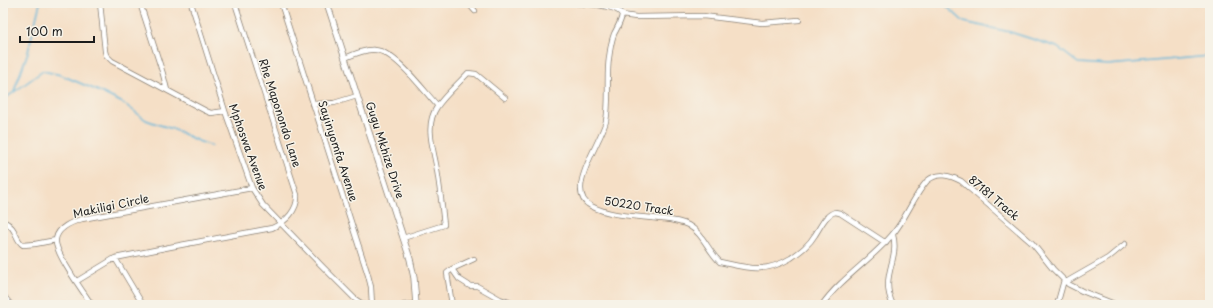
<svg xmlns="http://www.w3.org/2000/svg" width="1213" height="308" viewBox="0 0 1213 308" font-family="'Playpen Sans',sans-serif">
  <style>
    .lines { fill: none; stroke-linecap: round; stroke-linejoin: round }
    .stream { stroke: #5db5da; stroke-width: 1.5 }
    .minor-casing { stroke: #887e71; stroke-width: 6 }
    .tertiary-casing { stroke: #887e71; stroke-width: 7 }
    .minor { stroke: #fff; stroke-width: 4.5 }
    .tertiary { stroke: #fff; stroke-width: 5.5 }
    .labels { text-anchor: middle; stroke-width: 3; stroke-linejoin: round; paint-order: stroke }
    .street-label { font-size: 11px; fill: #1c1c1c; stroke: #f7f3e8 }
  </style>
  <rect width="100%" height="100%" fill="#f7f3e8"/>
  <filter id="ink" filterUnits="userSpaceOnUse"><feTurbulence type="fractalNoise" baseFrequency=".025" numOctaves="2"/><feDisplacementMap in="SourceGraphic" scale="8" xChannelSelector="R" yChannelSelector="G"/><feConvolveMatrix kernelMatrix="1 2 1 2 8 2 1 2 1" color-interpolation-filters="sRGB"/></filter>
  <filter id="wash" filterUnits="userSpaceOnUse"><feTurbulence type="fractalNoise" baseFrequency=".012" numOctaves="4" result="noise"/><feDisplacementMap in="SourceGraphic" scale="16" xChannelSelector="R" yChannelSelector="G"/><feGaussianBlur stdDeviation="0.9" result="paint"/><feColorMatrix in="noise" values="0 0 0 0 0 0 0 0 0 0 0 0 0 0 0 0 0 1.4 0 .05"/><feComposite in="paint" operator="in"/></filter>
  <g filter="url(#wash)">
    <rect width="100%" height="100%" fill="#f5dfc6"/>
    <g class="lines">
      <path class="stream" d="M943,3L964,22L1010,32L1057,47L1078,63L1108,65L1210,56
        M14,91L28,52L40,3
        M3,100L43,71L61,75L96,90L123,103L146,120L160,125L173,129L198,141L212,146"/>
    </g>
  </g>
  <g filter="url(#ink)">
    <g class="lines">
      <g class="minor-casing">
        <path id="minor" d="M100,3L105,51L106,55L112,61L206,111L211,113L225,111
          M140,3L163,74L167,90
          M191,3L225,111L252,188L263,205L321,265L355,299L364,305
          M281,3L368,275L371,287L372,305
          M468,3L475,11
          M576,3C587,4 618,5 622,15C621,22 617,28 614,34C611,42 610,50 609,58C606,79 610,100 606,121C602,141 563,192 591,206C612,217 639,216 662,219C671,220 680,221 688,225C703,233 708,251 720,262C748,268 764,274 791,258C801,251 809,245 815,235C821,226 825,215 835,212L840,213L886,243
          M622,15L636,17L703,16L762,23L799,20
          M345,58C352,55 368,49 375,50C395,51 424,91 437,105
          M313,104L334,103L357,96
          M3,221C18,228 14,239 23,245L35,244L56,240
          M893,235C900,260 879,276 893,305
          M403,238L444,225C442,207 440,188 437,170C434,150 424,126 437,107C444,96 459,83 468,73L476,74L505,98
          M115,258L143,305
          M452,269L459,279L470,286H477L500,299L517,305
          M77,281L115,258L170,247L272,228C286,222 298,210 297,195L235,3
          M1066,282L1108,258L1125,244
          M3,295L11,305
          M92,305C84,293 53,251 56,239C58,227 72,222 82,219L252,188
          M404,305L416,304
          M452,305L447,273L452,269L474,259
          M822,305C841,278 870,261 892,235C906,219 913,197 927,181C938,172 949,175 961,181L1032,243L1053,269L1068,284L1082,291L1117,305
          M1057,305L1064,280"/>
      </g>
      <g class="tertiary-casing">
        <path id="tertiary" d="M327,3L410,259L414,278L416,305"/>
      </g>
      <use href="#minor" class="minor"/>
      <use href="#tertiary" class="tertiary"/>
    </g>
  </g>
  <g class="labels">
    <g class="street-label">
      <text transform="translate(280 113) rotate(72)" y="4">Rhe Maponondo Lane</text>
      <text transform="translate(248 147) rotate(70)" y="4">Mphoswa Avenue</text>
      <text transform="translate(385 150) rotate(72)" y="4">Gugu Mkhize Drive</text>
      <text transform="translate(338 151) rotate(72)" y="4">Sayinyomfa Avenue</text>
      <text transform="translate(994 198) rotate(40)" y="4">87181 Track</text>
      <text transform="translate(111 206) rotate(-12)" y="4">Makiligi Circle</text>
      <text transform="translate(639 206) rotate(9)" y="4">50220 Track</text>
    </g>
  </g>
  <rect width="1213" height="308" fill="none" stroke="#f7f3e8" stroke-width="16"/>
  <path d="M20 36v6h74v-6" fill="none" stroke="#1c1c1c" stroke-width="2"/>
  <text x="26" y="36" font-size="12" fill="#1c1c1c" stroke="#f7f3e8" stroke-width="3" paint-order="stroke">100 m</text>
</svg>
